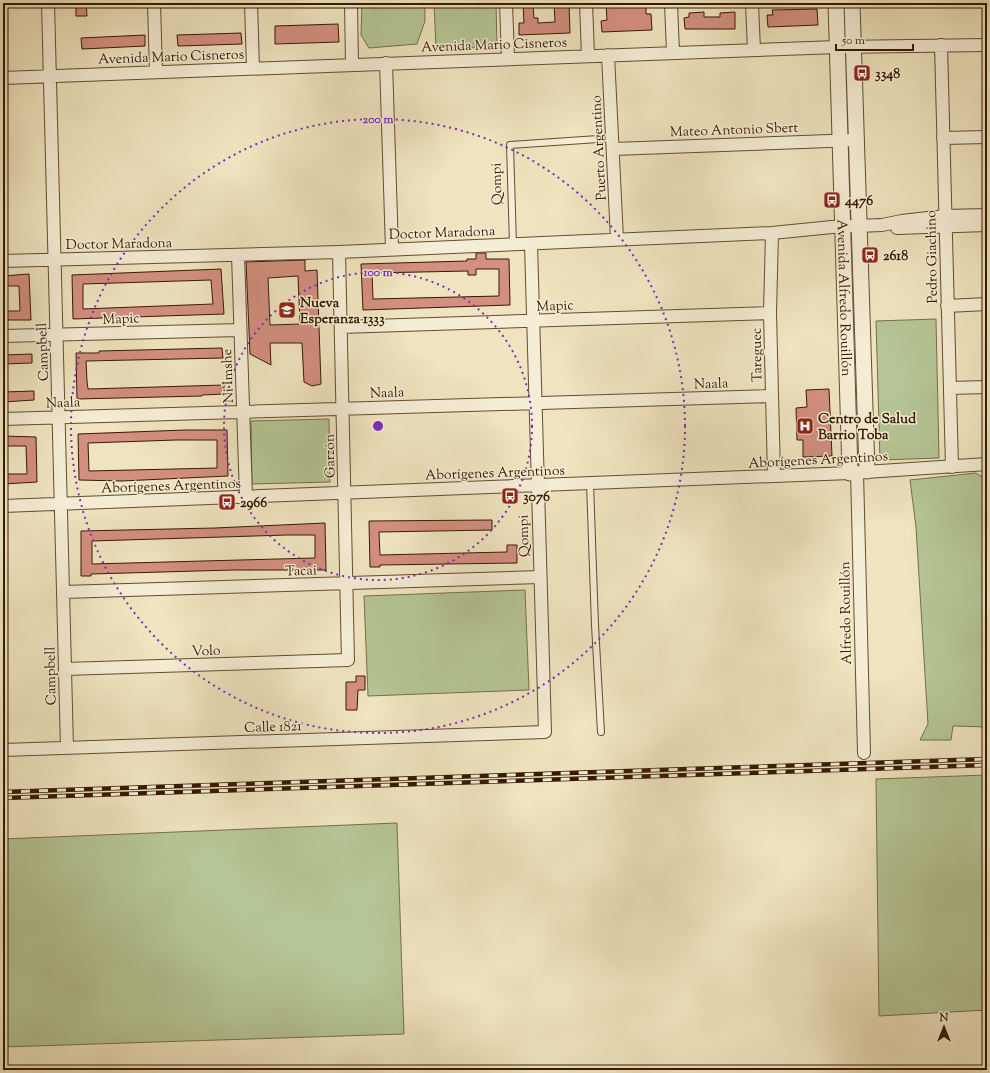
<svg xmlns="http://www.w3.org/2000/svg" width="990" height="1073" viewBox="0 0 990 1073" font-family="'Sorts Mill Goudy',serif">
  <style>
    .green { fill: #b5c595; stroke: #766f4a }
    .building { fill: #d38f80; stroke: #361900; fill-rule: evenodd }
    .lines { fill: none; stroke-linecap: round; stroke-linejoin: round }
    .service-casing { stroke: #644c30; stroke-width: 8 }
    .minor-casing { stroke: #644c30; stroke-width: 14 }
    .tertiary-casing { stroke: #644c30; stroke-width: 17 }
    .service { stroke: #f5edd5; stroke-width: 6 }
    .minor { stroke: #f5edd5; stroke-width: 12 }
    .tertiary { stroke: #f5edd5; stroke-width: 15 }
    .rail-casing { stroke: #361900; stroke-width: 4.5 }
    .rail { stroke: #f5edd5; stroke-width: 3; stroke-dasharray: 9; stroke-linecap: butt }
    .ring { fill: none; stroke: #7b2cbf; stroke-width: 2; stroke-dasharray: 2 4 }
    .labels { text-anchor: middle; stroke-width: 3; stroke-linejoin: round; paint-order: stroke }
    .street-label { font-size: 14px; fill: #361900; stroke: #f5edd5 }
    .poi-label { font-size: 14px; font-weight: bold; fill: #361900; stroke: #f5edd5; text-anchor: start }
    .centre { fill: #7b2cbf; stroke: #f5edd5; stroke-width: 2 }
    .ring-label { font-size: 12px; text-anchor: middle; font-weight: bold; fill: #7b2cbf; stroke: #f5edd5; stroke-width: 3; stroke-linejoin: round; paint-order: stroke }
  </style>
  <rect width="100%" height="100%" fill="#efe4bf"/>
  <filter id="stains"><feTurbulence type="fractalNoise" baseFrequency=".005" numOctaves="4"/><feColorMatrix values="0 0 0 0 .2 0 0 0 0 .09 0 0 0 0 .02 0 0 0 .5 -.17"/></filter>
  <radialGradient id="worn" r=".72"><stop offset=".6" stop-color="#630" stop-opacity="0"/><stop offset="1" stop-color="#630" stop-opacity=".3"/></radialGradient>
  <path class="green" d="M362,3H425V21L417,44L369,48L361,35Z
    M434,3H496L497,47L436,49Z
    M936,319L939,458L880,460L876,321Z
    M329,419L330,482L252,484L251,421Z
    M976,473L984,478L986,490L987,727L953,726L951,740H920L928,724L916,527L910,480Z
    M525,590L529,690L368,696L364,596Z
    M987,775V1010L879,1016L876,779Z
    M397,823L404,1034L3,1047V839Z"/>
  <path class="building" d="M76,3H86L87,16H76Z
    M523,3H533L534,18H538V23L555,22L554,3H569L570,33L519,35V23H524Z
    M606,3H646V14H651L652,30L602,32L601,21L607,20Z
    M817,9L818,25L768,27L767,15H773L772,10Z
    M704,12V17H720V13L735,12V29H685L684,18L689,17V13Z
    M338,24L339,42L275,44V26Z
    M241,33L242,44L178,46L177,35Z
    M145,35V46L82,49L81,38Z
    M476,253H486V259H509L510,305L363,310L361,264L467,261V259H476ZM476,269H499V296L373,299L372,273L468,271V275H476Z
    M305,260V271L317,270L321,384L312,386L304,382L302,343H270L271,365L250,354L246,262ZM298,276L300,324L270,325L268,278Z
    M221,269L224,314L73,319L72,275ZM211,280L213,304L83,309V284Z
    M29,274L31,320H3V311H20L19,286H3V276Z
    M222,348L223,358L86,361L87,381L88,389L224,385V394L202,395V396L77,399L76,353H99V351Z
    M32,354V363L3,364V355Z
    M829,389L832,456L803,457V440H797L796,408L807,407L806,390Z
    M34,391V400L3,402V392Z
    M185,430H227L228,476L122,481L79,480L78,434ZM176,440H217V468L89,471L88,443Z
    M3,436L36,437L37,482L3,484V474H27L26,446H3Z
    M492,520V530L379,532L380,555L507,552V545H517V563L380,565V567H370L369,521Z
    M325,523L326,570H233L91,574V576H81V531L215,528ZM287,535H315V558L92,564V541Z
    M356,676H365V690H358L357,710H346V682H356Z"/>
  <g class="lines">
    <g class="service-casing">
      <path id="service" d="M513,245L510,145L613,138
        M590,483L595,625L601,732"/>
    </g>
    <g class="minor-casing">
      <path id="minor" d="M48,3L67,748
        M154,3L156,72
        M251,3L253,68
        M351,3L352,65
        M506,3L508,59
        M586,3L588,56
        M671,3L673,53
        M752,3L754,50
        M941,45L952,467
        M608,55L617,239
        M386,63L392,249
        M3,78L837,47L987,45
        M943,138L987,137
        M613,149L856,140
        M897,228L987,225
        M772,233L770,313L774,476
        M238,255L246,497
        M3,261L339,252L772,233L832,227L882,225L902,221L945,216L987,215
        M947,306L987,304
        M341,327L770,313
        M3,336L240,330
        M950,388L987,387
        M3,419L772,396
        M857,472L864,753
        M3,506L850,473L987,464
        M63,592L540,577
        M65,669L348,660L339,252
        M3,750L545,732L531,244"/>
    </g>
    <g class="tertiary-casing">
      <g id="tertiary">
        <path id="s1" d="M836,3L850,473"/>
        <path d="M852,3L867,471"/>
      </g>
    </g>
    <use href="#service" class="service"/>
    <use href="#minor" class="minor"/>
    <use href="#tertiary" class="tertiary"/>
    <g class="rail-casing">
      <path id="rail" d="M3,792L987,759
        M3,798L987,765"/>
    </g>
    <use href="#rail" class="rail"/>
  </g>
  <g class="ring">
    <circle cx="378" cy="426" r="154"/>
    <circle cx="378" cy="426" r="307"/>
  </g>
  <defs>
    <g id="bus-square" transform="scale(0.9)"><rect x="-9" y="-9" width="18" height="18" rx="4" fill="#8f2418" stroke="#f5edd5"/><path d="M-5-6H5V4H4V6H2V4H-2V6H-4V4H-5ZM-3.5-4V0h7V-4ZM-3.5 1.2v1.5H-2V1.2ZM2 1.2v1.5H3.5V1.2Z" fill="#fff"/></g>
    <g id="school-square" transform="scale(0.9)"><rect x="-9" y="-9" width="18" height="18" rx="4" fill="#8f2418" stroke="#f5edd5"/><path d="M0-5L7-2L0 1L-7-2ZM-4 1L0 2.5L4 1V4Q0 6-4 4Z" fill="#fff"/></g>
    <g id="hospital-square" transform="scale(0.9)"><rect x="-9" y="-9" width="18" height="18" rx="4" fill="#8f2418" stroke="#f5edd5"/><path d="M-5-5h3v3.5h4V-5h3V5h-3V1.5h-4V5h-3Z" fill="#fff"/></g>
  </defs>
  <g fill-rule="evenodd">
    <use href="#bus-square" x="862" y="73"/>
    <use href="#bus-square" x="832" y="200"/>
    <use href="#bus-square" x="870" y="255"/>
    <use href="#school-square" x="287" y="310"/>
    <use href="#hospital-square" x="805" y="426"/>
    <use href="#bus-square" x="510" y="496"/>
    <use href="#bus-square" x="227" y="502"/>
  </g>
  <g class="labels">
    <g class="street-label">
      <text transform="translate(494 44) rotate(-2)" y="5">Avenida Mario Cisneros</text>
      <text transform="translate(171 56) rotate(-2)" y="5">Avenida Mario Cisneros</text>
      <text transform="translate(734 129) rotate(-2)" y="5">Mateo Antonio Sbert</text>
      <text transform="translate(598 148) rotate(-93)" y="5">Puerto Argentino</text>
      <text transform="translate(496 184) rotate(-92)" y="5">Qompi</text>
      <text transform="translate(442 232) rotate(-2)" y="5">Doctor Maradona</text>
      <text transform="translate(119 243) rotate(-1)" y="5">Doctor Maradona</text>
      <text transform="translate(931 257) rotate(-91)" y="5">Pedro Giachino</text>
      <text dy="5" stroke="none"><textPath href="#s1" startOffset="295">Avenida Alfredo Rouillón</textPath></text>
      <text transform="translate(555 305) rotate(-2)" y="5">Mapic</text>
      <text transform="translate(121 318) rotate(-2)" y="5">Mapic</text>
      <text transform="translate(42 352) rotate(-92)" y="5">Campbell</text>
      <text transform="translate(756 355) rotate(-91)" y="5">Tareguec</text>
      <text transform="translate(227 376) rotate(-92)" y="5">Ni Imshe</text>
      <text transform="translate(711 383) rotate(-2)" y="5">Naala</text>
      <text transform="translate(387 392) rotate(-2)" y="5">Naala</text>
      <text transform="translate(63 402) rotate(-2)" y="5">Naala</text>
      <text transform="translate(329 456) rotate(-91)" y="5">Garzón</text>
      <text transform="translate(818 459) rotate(-3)" y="5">Aborígenes Argentinos</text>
      <text transform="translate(495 472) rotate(-2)" y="5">Aborígenes Argentinos</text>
      <text transform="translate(171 485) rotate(-2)" y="5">Aborígenes Argentinos</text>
      <text transform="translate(523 536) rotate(-92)" y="5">Qompi</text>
      <text transform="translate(301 570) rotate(-2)" y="5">Tacai</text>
      <text transform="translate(845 613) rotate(-91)" y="5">Alfredo Rouillón</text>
      <text transform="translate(206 650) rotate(-2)" y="5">Volo</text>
      <text transform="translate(50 676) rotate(-91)" y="5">Campbell</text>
      <text transform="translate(273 726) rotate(-2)" y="5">Calle 1821</text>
    </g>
    <g class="poi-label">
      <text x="875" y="78">3348</text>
      <text x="845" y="205">4476</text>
      <text x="883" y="260">2618</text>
      <text x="300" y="307">Nueva<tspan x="300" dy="16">Esperanza 1333</tspan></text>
      <text x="818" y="423">Centro de Salud<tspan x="818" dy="16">Barrio Toba</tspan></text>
      <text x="523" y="501">3076</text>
      <text x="240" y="507">2966</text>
    </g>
  </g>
  <circle cx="378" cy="426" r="6" class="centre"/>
  <g class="ring-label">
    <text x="378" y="123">200 m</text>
    <text x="378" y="276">100 m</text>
  </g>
  <rect width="990" height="1073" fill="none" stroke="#efe4bf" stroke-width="16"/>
  <rect x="4" y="4" width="982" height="1065" fill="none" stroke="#361900" stroke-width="2"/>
  <rect x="8" y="8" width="974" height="1057" fill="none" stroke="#361900"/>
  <g transform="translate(944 1027)" stroke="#f5edd5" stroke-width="3" paint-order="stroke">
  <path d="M0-3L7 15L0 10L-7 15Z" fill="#361900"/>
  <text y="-6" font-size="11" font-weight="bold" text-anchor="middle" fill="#361900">N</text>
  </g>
  <path d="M836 44v6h77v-6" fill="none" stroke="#361900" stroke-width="2"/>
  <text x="842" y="44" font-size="12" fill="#361900" stroke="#f5edd5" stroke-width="3" paint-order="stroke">50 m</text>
  <rect width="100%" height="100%" filter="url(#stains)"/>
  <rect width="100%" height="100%" fill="url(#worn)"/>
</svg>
